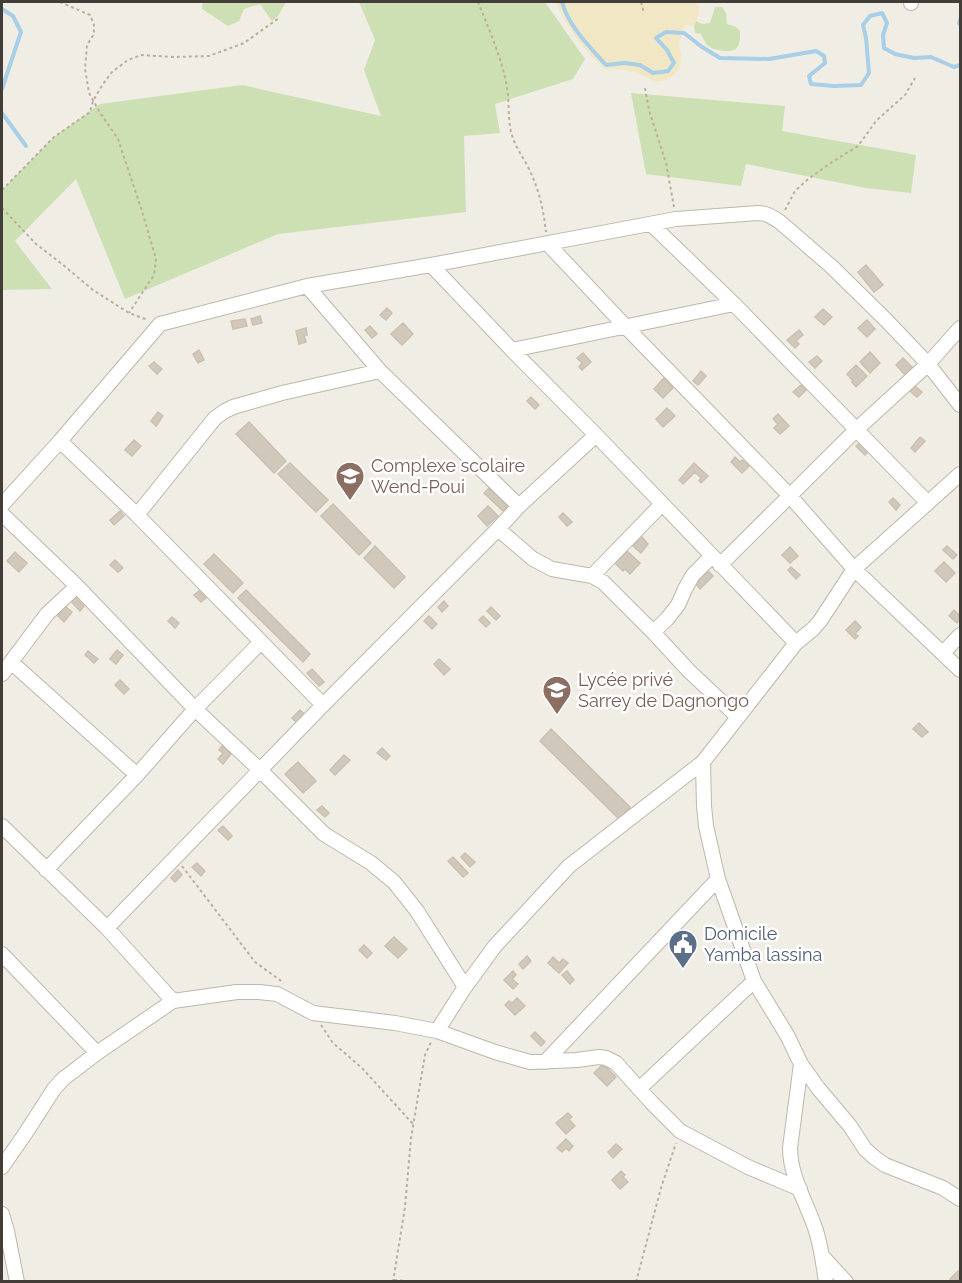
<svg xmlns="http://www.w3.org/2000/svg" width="962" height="1283" viewBox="0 0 962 1283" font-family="Raleway,sans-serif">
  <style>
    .green { fill: #cde0b3 }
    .sand { fill: #f1e7c5 }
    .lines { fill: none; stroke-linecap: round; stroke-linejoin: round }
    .stream { stroke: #a8cfe7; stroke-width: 4 }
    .building { fill: #d1c8bc; stroke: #cbc0b0; stroke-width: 1.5 }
    .minor-casing { stroke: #beb7ac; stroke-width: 16 }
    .path { stroke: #bbaf9c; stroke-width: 2; stroke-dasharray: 3 3; stroke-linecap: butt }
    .minor { stroke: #fff; stroke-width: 14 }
    .labels { text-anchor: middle; stroke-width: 5; stroke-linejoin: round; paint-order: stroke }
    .education-label { font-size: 18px; fill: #785e54; stroke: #fff; text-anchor: start }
    .service-label { font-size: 18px; fill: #4e5e75; stroke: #fff; text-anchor: start }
  </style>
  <rect width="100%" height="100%" fill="#f0ede5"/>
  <path class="green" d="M203,2H286L278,16L272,21L260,4L244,9L239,21L228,26L202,9Z
    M359,2H545L585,59L573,79L495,104L500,133L464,136L466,212L278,234L125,299L76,179L15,241L52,289L2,290V190L54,137L100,104L242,85L381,116L364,70L375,40Z
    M715,7H722L726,13L727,24L736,27L740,31C740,44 740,52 724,51C719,50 714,50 710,47C705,44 703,38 701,34L695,33L694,26L696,21L702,24L710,23Z
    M631,93L785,106L782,131L916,155L911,193L866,188L746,164L741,186L646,174Z"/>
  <path class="sand" d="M556,2H599L612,3L613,2H695L699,5V13L694,26L685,25L679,43L681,54L680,67L675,74L666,80L656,82L634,72L623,70L605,69C584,49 567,29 556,2Z"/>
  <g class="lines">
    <path class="stream" d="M562,2C569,27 589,46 606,65L624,63L640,65L653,73L668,71L674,63L667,50L656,38L666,32L684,33L702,47L720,58L769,59L816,51L824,56L825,63L809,76L811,84L834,86L861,85L869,73L866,38L863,25L870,16L882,13L887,23L883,35L884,48L895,54L914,58L931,57L954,67L960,65
      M2,9L13,16L21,32L2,89
      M960,20L959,23L960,24
      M2,113L26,146"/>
  </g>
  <path class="building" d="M866,265L883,285L874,292L858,272Z
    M387,308L392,313L386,320L380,315Z
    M823,309L832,317L824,325L815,317Z
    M260,316L262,323L253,325L251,319Z
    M245,319L247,326L233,329L231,321Z
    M867,320L875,329L867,337L858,328Z
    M403,323L413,334L402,345L391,334Z
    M370,326L377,334L372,338L365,330Z
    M306,328L307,335H304L306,342L299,344L296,331Z
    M799,330L803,335L796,341L799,344L795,348L787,340Z
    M199,350L204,360L198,363L193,354Z
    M870,352L880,363L870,373L860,362Z
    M583,353L591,362L582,370L579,367L582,363L577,358Z
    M817,356L822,361L815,368L809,362Z
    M903,358L914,369L906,376L896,365Z
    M154,362L162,369L157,374L149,366Z
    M856,365L867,376L856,387L852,382L853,381L847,374Z
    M701,371L706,376L698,385L693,381Z
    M664,378L673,388L663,398L654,389Z
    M801,385L806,390L799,397L793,392Z
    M915,386L922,392L917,397L910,391Z
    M531,397L539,405L535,409L527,401Z
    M667,408L675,416L663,427L656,419Z
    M158,412L163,416L156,426L151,421Z
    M778,414L789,426L780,434L774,428L778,424L773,419Z
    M249,422L286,461L274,473L236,434Z
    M920,437L925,441L915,452L911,448Z
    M134,440L141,446L132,456L125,450Z
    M862,441L870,450L865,455L856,446Z
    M735,457L740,462L742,460L749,466L742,473L731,462Z
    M290,463L328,500L316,512L278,474Z
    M694,463L708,476L701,483L699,481L701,478L695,472L683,484L679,480Z
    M489,488L507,505L506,508L503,511L484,493Z
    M893,498L900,505L896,510L889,502Z
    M333,504L371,543L359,555L321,516Z
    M488,506L498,516L487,526L478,516Z
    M120,511L124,516L114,525L110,520Z
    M563,513L572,522L567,526L559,517Z
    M642,537L648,544L641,553L633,546Z
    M375,546L405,577L394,588L364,558Z
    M947,546L957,555L953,559L943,550Z
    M790,547L798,556L790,563L782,555Z
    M627,551L640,563L630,574L625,569L623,571L615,563Z
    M15,552L27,563L19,572L7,561Z
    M214,554L243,583L233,593L204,564Z
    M115,560L123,568L118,572L110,565Z
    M944,562L955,573L946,582L935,571Z
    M791,567L800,575L796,579L788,570Z
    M708,571L713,576L700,589L696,584Z
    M246,590L310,654L303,662L238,598Z
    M199,591L206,598L201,602L194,595Z
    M73,595L84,606L80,611L69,599Z
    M444,601L448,606L442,612L438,607Z
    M65,606L72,612L64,622L58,616Z
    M491,607L500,616L496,620L487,611Z
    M954,610L960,616V619L957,623L949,616Z
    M429,616L437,624L432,629L424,621Z
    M483,616L490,623L486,627L479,620Z
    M172,617L179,623L175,628L168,621Z
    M855,621L861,627L855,634L858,636L855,639L846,630Z
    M117,650L123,655L116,664L110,659Z
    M88,651L98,659L94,663L85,655Z
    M439,659L450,669L444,675L434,664Z
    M312,669L324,682L319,686L307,673Z
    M120,680L129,689L124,694L115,685Z
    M300,710L305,715L297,723L292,718Z
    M919,723L928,732L922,737L913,729Z
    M551,729L630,807L619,819L540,741Z
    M222,746L231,754L223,764L218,759L223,753L219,750Z
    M382,748L390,756L386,760L377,753Z
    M344,755L350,760L335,775L330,770Z
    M298,762L316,781L303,793L285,774Z
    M322,806L329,813L325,817L317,810Z
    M223,826L232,836L228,840L218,830Z
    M465,853L475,862L470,867L461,857Z
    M453,857L468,873L463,877L448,861Z
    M197,863L205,871L201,876L192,867Z
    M178,870L182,875L175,882L171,878Z
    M394,937L407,949L398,958L385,946Z
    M364,945L372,953L367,958L359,950Z
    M527,956L531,961L523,969L519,964Z
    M553,957L559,963L563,959L568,963L559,973L548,963Z
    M513,971L516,975L512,979L518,984L513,989L504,980Z
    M567,971L574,980L570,984L562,975Z
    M517,998L525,1006L515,1015L505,1005L509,1001L512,1003Z
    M535,1032L545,1042L541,1046L531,1036Z
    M603,1064L616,1077L607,1086L594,1073Z
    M568,1113L572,1117L569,1119L575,1126L566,1134L556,1123Z
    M566,1139L573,1146L569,1151L566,1148L562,1152L557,1148Z
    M616,1144L622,1149L613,1158L608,1152Z
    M621,1171L625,1175L623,1177L628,1182L620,1189L612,1180Z
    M958,1271L960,1273V1282H952L950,1279Z"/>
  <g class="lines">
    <g class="minor-casing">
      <path id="minor" d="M911,2V3
        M651,224L734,304L928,503
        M548,244L626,327L790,496L854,569L960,670
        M431,265L512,350L596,435L796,643
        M307,286L380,371L519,506
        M512,350L734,304
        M60,441L137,515L323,705
        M2,505L60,441L160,324L307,286L431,265L676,219L758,213C767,213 772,217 780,222L832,267L886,320L928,364L960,405
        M2,514L77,586L195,709L260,770L324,834L371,863L394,882L417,911L465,987
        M137,515L215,418L225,411L233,407L282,393L380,371
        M498,529L533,559L552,569L592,576L603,582L653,632L689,671L738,717
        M720,565L857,429L928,364L960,328
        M592,576L662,504
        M653,632L667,619L678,605L685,589L693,575L712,556
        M943,653L960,635
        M11,662L137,775
        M2,674L47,614L77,586
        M2,826L107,928L173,1001
        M46,870L137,775L195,709L261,642
        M107,928L323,705L498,529L519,506L596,435
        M2,954L97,1053
        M437,1031L465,987L495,946L569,866L703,762
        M545,1062L718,879
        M801,1064L818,1088L850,1126L865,1149L875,1158L885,1165L943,1188L960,1199
        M639,1089L754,981
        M2,1167L25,1134L54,1089L63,1079L97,1053L173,1001L237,992H259L277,994L313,1013L395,1023L437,1031L495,1052L530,1062L577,1060L599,1057L606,1058L616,1063L652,1103L680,1131L748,1167L800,1189
        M2,1214L7,1231L17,1282
        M822,1256L846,1282
        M826,1282C823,1263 821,1243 814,1225C805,1200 790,1175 790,1148L801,1064L787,1035L754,981L718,879L706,826L704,806L703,762L796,643L813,629L820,621L854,569L960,474"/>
    </g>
    <path class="path" d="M60,2L90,15L94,25V34L87,45L85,69L89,93L99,111L118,139L142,211L156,259L154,275L129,313
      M478,2C488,27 503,61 507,88C510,104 507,123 513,138C516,148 523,157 528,167C539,189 543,207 546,232
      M641,2L644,13
      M645,88L649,110L666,163L674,207
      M2,190L54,137L90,112L93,101L103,84L112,72L128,60L141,55L174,57L209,56L244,43L279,18
      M2,208L36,244L62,264L93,290L129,313L148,320
      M785,210L795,191L807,180L829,164L858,146L876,121L905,95L915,78
      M182,866L255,962L284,983
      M321,1025L333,1043L362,1068L413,1124
      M394,1280L421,1282
      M393,1282L405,1207L411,1138L425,1055L431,1042
      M636,1282L661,1188L676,1143"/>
    <use href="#minor" class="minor"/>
  </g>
  <defs>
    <g id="school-pin" transform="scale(1.5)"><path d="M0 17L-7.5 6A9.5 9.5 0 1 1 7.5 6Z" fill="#8d6e63" stroke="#fff"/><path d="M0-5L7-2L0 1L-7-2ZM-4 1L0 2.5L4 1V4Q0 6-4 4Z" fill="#fff"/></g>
    <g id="civic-pin" transform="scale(1.5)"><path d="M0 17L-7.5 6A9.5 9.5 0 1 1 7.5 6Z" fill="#5c6f8a" stroke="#fff"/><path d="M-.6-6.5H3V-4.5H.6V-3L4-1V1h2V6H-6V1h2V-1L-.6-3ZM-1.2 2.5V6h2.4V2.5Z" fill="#fff"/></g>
  </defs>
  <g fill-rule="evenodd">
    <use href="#school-pin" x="350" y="476"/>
    <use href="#school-pin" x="557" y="690"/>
    <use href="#civic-pin" x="683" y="944"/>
  </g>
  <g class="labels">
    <g class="education-label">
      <text x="371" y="472">Complexe scolaire<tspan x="371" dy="21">Wend-Poui</tspan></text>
      <text x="578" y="686">Lycée privé<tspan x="578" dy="21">Sarrey de Dagnongo</tspan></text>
    </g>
    <g class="service-label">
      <text x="704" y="940">Domicile<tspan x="704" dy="21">Yamba lassina</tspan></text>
    </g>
  </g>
  <rect width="962" height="1283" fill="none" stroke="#423d36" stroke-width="6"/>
</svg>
